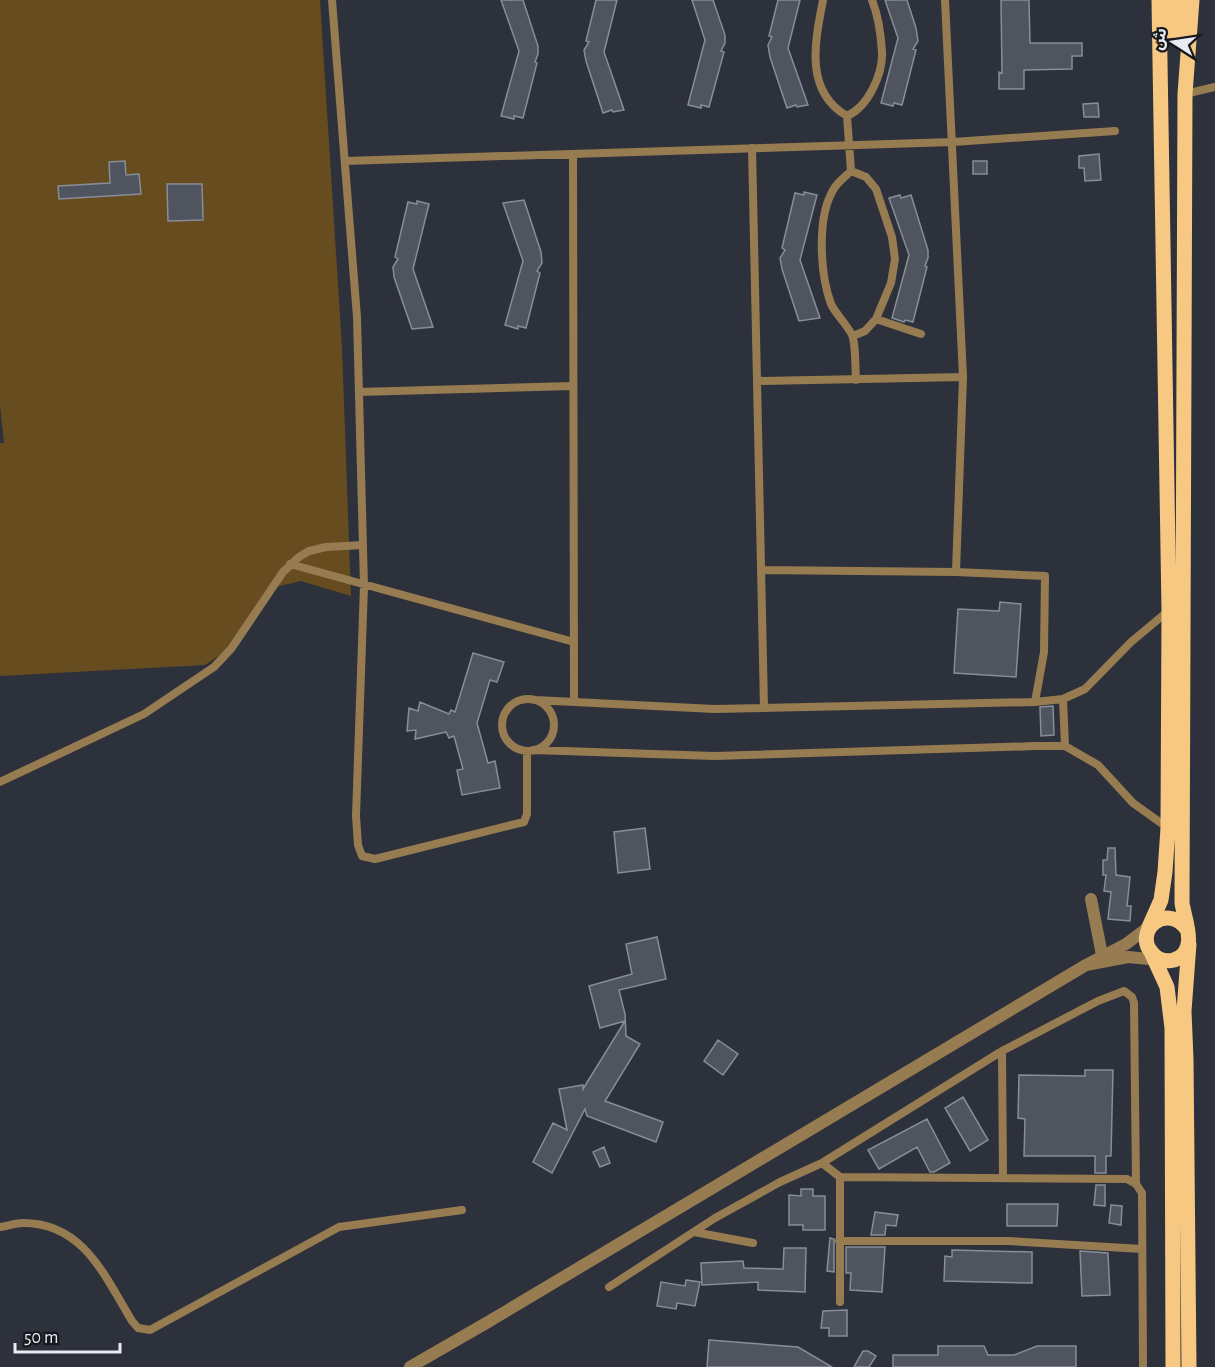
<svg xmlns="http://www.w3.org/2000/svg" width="1215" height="1367" viewBox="0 0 1215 1367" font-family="'Alegreya Sans','Noto Sans Arabic',sans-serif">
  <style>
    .green { fill: #674c1f }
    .building { fill: #4f545f; stroke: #878d99; stroke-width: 1.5 }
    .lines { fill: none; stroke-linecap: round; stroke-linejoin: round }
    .service { stroke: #987c51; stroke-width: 8 }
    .minor { stroke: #987c51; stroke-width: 12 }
    .primary { stroke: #f6c881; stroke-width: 15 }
  </style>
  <rect width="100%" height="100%" fill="#2d313b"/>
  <path class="green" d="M0,0H320L342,348L351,596L301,581L271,588L223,653L205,665L0,676V443H4L0,405Z"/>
  <path class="building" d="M501,0H523L538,46V54L535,62L537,63L523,118L514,116V119L501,116L519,51Z
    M596,0H617L604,52L624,110L613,112L612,110L603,113L586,61L584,50L589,42L586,41Z
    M692,0H713L725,35V43L721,51L724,52L709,107L701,105V108L688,105L705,40Z
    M778,0H800L788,48L808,105L797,107L796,105L787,108L770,57L768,45L772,37L769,36Z
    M885,0H907L916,28L918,41L913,49L916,50L902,105L894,103L893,106L881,103L898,38Z
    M1001,0H1029L1030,43H1082V56H1072V69L1024,70V89H999V72L1002,73Z
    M1098,103L1099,117H1084L1083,104Z
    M1099,154L1101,180L1085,181L1084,168H1079V156Z
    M125,161L126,175L139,174L141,194L59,199L58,186L110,183L109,162Z
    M973,161H987V174H973Z
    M167,184H202L203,220L168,221Z
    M804,192L817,195L800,260L820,318L799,321L782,269L780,258L785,250L782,248L795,193L804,195Z
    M900,195L901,198L911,195L928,250V258L925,266L927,267L913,322L905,320L904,322L892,318L909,255L889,198Z
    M524,200L541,252L542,263L537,271L540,273L526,328L518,326V329L505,325L523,261L503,203Z
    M417,201L429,204L413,269L433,327L412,329L394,277L393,267L398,259L395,257L408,202L417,204Z
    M1000,602L1021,604L1016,677L954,673L958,609L999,611Z
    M473,653L504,662L497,682L490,680L477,723L488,763L495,761L500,788L462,795L457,770L463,769L454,736L449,738L446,732L415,739L416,730L407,731L409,708L418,711L420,702L449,714L451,710L455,712Z
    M1053,706L1054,735L1041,736L1040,707Z
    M645,828L650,869L618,873L614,832Z
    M1108,848H1115L1116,875L1130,877L1127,906H1131L1130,921L1108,919L1111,892L1104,891L1106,875H1103V860H1107Z
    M657,937L666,979L619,990L625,1014L626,1036L640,1044L605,1101L663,1122L656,1142L587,1116L585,1109L552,1173L533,1162L553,1123L567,1130L559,1089L583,1085V1089L625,1021L600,1028L589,986L632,974L626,944Z
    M718,1040L738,1054L723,1075L704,1061Z
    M1085,1070H1113L1111,1156H1106V1173H1095V1156H1024L1025,1119L1018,1118L1019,1075L1085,1076Z
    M963,1097L988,1140L970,1151L945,1108Z
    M927,1119L950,1163L934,1172H930L917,1147L879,1169L868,1150Z
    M604,1147L610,1163L600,1167L593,1152Z
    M1096,1185H1105V1206L1094,1205Z
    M801,1189H813V1196H825V1230H803V1225H789V1195L801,1196Z
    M1007,1204H1058L1057,1226H1007Z
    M1111,1205L1122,1206L1121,1225L1109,1223Z
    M875,1212L898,1215L896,1226L886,1225L885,1235H871Z
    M830,1238L834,1239V1272L827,1271Z
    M846,1247H885L882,1292L850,1290L851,1273H846Z
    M784,1248H806L805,1292L758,1290V1282L702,1285L701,1263L743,1261L744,1268L783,1269Z
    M952,1250L1032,1252V1283L944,1281L945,1256L952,1257Z
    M1080,1251L1108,1253L1110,1295L1082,1296Z
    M686,1280L700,1282L695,1306L677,1303L676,1309L657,1306L661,1282L685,1286Z
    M847,1310V1336H829V1328H821L823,1311Z
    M709,1340L798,1347L832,1367H707Z
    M938,1346H984L988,1355H1014L1037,1346H1076V1367H893V1355H938Z
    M863,1351H868L876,1356L869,1367H854Z"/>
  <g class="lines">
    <path class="service" d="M332,0L357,317L364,586L356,816L358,845L362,856L375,859L524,822L527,814V751
      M823,0C815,42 804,91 847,116C868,107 883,74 882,52C881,36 878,15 872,0
      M945,0L963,377L956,572L1045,576L1044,652L1035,702
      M1185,94L1215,87
      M847,116L851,171
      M752,148L764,707
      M573,154L574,702
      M345,161L953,142L1115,131
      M876,319L921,334
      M853,336L865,331L876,319L891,283L895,259L892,237L876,189L866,177L851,171C846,176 839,181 835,187C816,215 820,274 831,304C836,315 852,330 853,338C856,351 855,366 856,380
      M757,381L963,377
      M359,392L573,386
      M290,564L574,642
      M761,570L956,572
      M1063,699L1065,746
      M502 725a26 26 0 1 1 52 0a26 26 0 1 1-52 0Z
      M535,700L714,709L1035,702L1063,699L1085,689L1131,642L1167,612
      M533,750L714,756L1037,746H1065L1098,765L1133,803L1168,828
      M0,782L144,714L214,667L231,649L283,572L299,557L309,551L326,547L363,545
      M1002,1051L1003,1178
      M822,1163L840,1177L1127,1179L1136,1184L1142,1193L1143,1367
      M0,1227C7,1226 16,1223 23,1223C84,1223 105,1277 132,1321L138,1328L150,1330L339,1227L462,1210
      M694,1232L753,1243
      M839,1241H1008L1142,1249
      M609,1287L715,1218L780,1182L822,1163L1002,1051L1098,1001L1124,991L1132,997L1134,1003L1136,1184
      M840,1302V1177"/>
    <path class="minor" d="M1091,899L1103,960
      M1150,926L1126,944L1086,965L1128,957L1160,960
      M410,1367L488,1322L1086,965"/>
    <path class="primary" d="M1169,31L1170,0
      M1180,37V0
      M1149,927L1161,900L1165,872L1168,828L1169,611L1159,0
      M1187,929C1165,901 1132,933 1153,954C1158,960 1166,962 1174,960C1199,952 1185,922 1182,903L1185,94L1192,0
      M1189,944L1184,1011L1186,1059L1189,1367
      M1151,952L1167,987L1172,1028L1173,1367"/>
  </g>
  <g transform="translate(1173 42) rotate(282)" stroke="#17191e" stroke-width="4.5" paint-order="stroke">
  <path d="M0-4.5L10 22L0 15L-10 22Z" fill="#e8ebf2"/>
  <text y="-9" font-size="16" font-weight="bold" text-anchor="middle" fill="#e8ebf2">ش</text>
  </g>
  <path d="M15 1343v9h105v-9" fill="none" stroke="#e8ebf2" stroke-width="3"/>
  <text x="24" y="1343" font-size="18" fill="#e8ebf2" stroke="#17191e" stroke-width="4.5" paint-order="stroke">50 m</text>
</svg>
